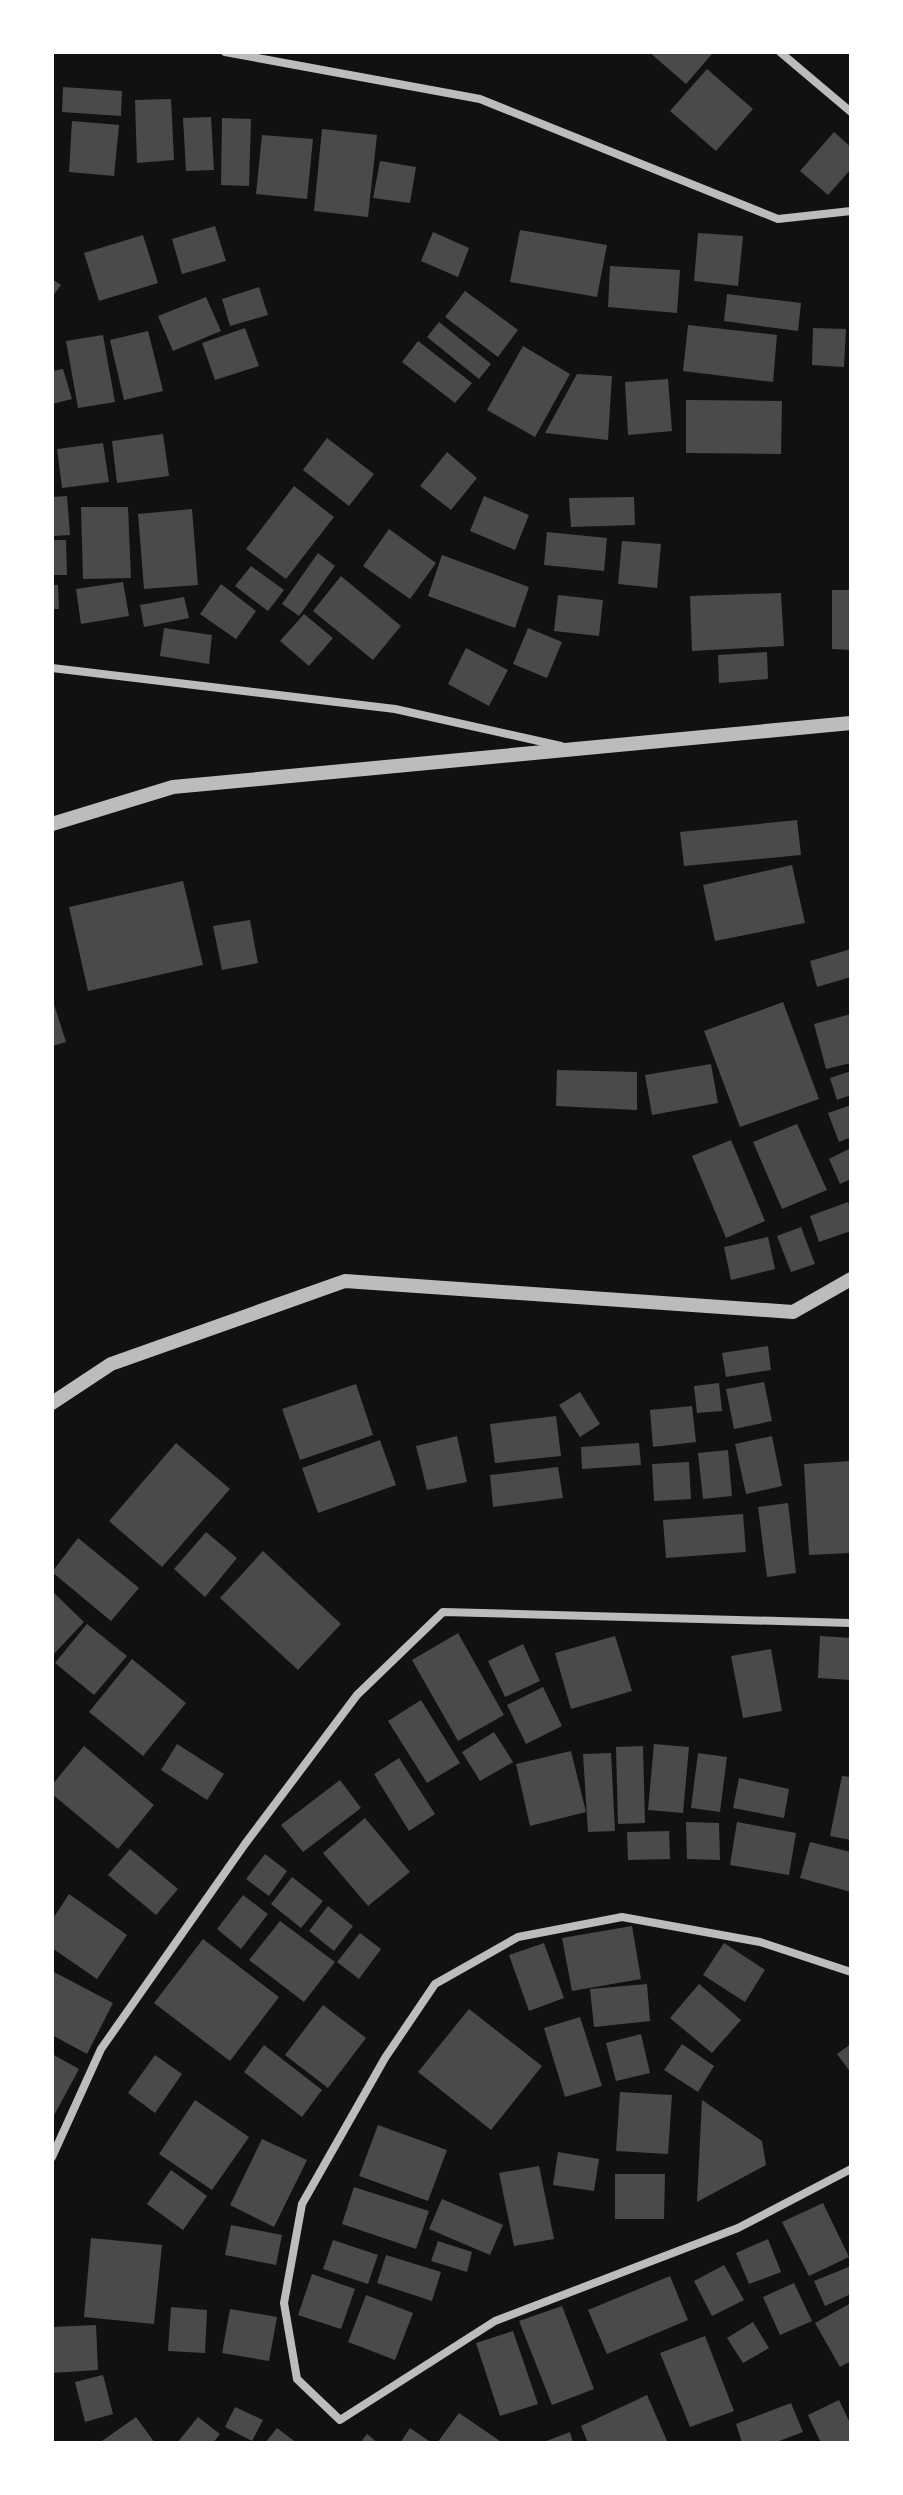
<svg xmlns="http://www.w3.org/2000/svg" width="903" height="2495" viewBox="0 0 903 2495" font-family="'Golos Text',sans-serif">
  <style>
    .building { fill: #4a4a4a }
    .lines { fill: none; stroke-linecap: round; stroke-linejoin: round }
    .minor { stroke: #bcbcbc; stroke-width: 8 }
    .tertiary { stroke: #bcbcbc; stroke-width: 14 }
  </style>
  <rect width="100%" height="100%" fill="#111"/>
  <path class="building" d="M649,52H710L712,54L686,84Z
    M707,69L753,109L716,151L670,111Z
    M63,87L122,91L121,116L62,112Z
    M171,99L174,160L137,163L135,100Z
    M211,117L214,170L186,171L183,118Z
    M222,118L251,119L249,186L221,185Z
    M72,121L119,125L114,176L69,172Z
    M322,129L377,135L368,217L314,211Z
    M834,132L851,147V169L828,195L800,171Z
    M262,135L313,139L307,199L256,194Z
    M380,161L416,167L410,203L373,198Z
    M215,226L226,261L182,274L172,239Z
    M520,230L607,245L597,297L510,282Z
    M433,232L469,248L458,277L421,261Z
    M698,233L743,236L738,286L694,281Z
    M143,235L158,283L99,301L84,253Z
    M610,266L680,270L677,313L608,307Z
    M52,279L61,285L52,297Z
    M259,287L268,315L230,326L222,299Z
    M465,291L518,330L498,357L445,317Z
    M727,294L801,303L798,331L724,321Z
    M206,297L221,331L173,351L158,316Z
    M439,322L491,364L479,379L427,337Z
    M688,325L777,335L773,382L683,371Z
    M245,328L259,366L215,380L202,343Z
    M813,328L846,329L844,367L812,365Z
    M148,331L163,391L124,400L110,340Z
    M103,335L115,402L78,408L66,341Z
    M418,341L472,383L455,403L402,362Z
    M523,346L570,374L535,437L487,410Z
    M63,369L72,399L52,404V371Z
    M577,374L612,376L608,440L545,433Z
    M668,379L672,431L628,435L625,382Z
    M686,400L782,401L781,454L686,453Z
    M163,434L169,476L117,483L112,441Z
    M327,438L374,474L349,506L303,470Z
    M103,443L109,482L62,488L57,449Z
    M447,452L477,478L451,510L420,486Z
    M294,486L334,517L286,579L246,549Z
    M67,496L70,535L52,536V497Z
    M484,496L529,515L515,550L470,531Z
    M634,497L635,525L571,527L569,498Z
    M81,507H128L131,578L83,579Z
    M192,509L198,585L144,589L138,514Z
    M389,529L436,563L410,599L363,566Z
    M547,532L607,538L604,571L544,565Z
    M52,540H66L67,575H52Z
    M622,541L661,544L657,588L618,584Z
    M318,553L335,566L299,616L282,604Z
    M442,555L529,587L515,628L428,596Z
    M251,566L284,590L268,611L235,586Z
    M341,576L401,626L373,660L313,611Z
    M123,582L129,616L81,624L76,589Z
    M221,584L256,611L236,639L200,614Z
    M52,585H58L59,609H52Z
    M832,590H851V650L832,649Z
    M781,593L784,646L692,651L690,596Z
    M558,595L603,600L599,636L554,631Z
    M184,597L189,618L144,627L140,605Z
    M304,614L333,638L309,666L280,641Z
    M164,628L212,635L209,664L160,656Z
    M528,628L562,642L547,678L513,664Z
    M466,648L508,670L489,706L448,684Z
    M767,652L768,679L719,683L718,655Z
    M797,820L801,855L684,866L680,832Z
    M792,865L805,923L715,941L703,885Z
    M183,881L203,965L88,991L69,907Z
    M250,920L258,963L222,970L213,926Z
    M851,949V977L817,987L810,961Z
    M52,998L66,1042L52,1046Z
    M783,1002L819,1099L740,1127L704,1031Z
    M851,1014V1063L826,1069L814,1024Z
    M711,1064L718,1103L652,1115L645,1075Z
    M557,1070L637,1072V1110L556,1106Z
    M851,1071V1095L837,1100L830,1078Z
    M851,1105V1137L839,1142L828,1113Z
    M797,1124L827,1190L782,1209L753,1142Z
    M731,1140L765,1221L726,1238L692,1156Z
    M851,1148V1179L840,1184L829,1159Z
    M848,1202L851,1210V1231L819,1242L810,1216Z
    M801,1227L815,1264L791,1272L777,1236Z
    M768,1237L775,1269L731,1280L724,1247Z
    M768,1346L771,1370L726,1377L722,1353Z
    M764,1382L772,1421L734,1429L726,1389Z
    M719,1383L722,1411L697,1413L694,1386Z
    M356,1384L373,1435L300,1460L282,1409Z
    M580,1392L600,1424L580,1437L559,1405Z
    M692,1406L696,1442L653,1447L650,1410Z
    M556,1416L561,1456L495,1463L490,1424Z
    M457,1436L467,1482L427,1490L416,1446Z
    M772,1436L782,1486L746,1494L735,1444Z
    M380,1440L396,1485L318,1513L302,1468Z
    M176,1443L230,1489L162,1567L109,1521Z
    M639,1443L641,1465L582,1469L581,1447Z
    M728,1450L732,1496L703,1499L698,1453Z
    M851,1461V1553L809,1555L804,1464Z
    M689,1462L691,1499L654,1501L652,1464Z
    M558,1467L563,1498L493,1507L490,1475Z
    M788,1503L796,1573L767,1577L758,1507Z
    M743,1514L746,1552L666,1558L663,1520Z
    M206,1532L237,1558L205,1597L174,1569Z
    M78,1538L139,1588L111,1621L52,1572Z
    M263,1551L341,1624L298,1670L220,1598Z
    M52,1591L84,1622L52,1656Z
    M87,1624L127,1656L94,1695L55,1663Z
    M458,1633L504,1715L458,1741L412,1660Z
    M615,1636L632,1691L571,1709L555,1653Z
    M820,1636L851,1638V1680L818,1678Z
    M523,1644L540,1681L505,1697L488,1661Z
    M771,1649L782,1711L743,1718L731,1656Z
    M132,1659L186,1703L143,1756L89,1712Z
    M543,1687L562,1726L526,1744L507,1705Z
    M421,1700L460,1763L427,1783L388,1721Z
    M494,1732L513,1762L480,1781L462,1752Z
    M177,1744L224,1774L207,1800L161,1770Z
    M654,1744L689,1747L683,1813L648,1810Z
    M84,1746L154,1805L118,1849L52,1794V1785Z
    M643,1746L645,1823L618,1824L616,1747Z
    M571,1751L586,1812L530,1826L516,1764Z
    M611,1753L615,1831L588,1832L583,1754Z
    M698,1753L727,1757L720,1812L691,1808Z
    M399,1758L435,1814L409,1831L374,1774Z
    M842,1776L851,1777V1840L830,1836Z
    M739,1778L789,1789L784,1818L733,1808Z
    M340,1780L361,1808L303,1852L281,1825Z
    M365,1818L410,1872L368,1906L323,1853Z
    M686,1822L719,1823L720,1860L687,1859Z
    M737,1822L796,1833L789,1875L730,1865Z
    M669,1831L670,1859L628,1860L627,1832Z
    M810,1842L851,1852V1892L800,1878Z
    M130,1849L178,1889L156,1915L108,1875Z
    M265,1854L287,1871L269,1896L246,1879Z
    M292,1877L323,1901L301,1928L271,1904Z
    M69,1894L127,1935L97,1979L52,1948V1920Z
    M243,1895L268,1914L241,1949L217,1929Z
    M328,1906L353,1926L334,1951L309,1931Z
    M280,1921L335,1962L304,2002L249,1960Z
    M632,1926L641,1979L572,1991L562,1938Z
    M360,1933L381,1949L359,1979L337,1962Z
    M203,1939L279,1997L230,2061L154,2003Z
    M544,1943L564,1998L529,2011L509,1955Z
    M724,1943L765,1970L745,2002L703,1975Z
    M52,1971L113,2003L87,2054L52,2035Z
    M647,1984L650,2021L594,2027L590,1989Z
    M699,1984L741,2020L712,2053L670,2018Z
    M323,2005L366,2038L328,2088L285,2055Z
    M469,2009L542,2066L491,2130L418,2072Z
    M580,2017L602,2086L565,2097L544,2028Z
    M641,2034L650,2073L616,2081L606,2043Z
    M682,2044L714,2066L698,2092L664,2070Z
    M851,2044V2073L837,2054Z
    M264,2045L322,2090L302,2117L244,2072Z
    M52,2054L79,2069L52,2119Z
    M155,2055L182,2074L155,2113L128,2093Z
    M620,2092L672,2095L668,2154L616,2151Z
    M195,2100L249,2137L212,2190L159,2154Z
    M702,2100L762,2141L766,2165L697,2202Z
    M378,2125L447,2150L428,2201L359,2176Z
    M262,2139L307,2160L274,2227L230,2205Z
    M558,2152L599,2159L594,2191L553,2185Z
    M539,2166L554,2239L514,2246L499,2173Z
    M171,2170L207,2196L183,2230L147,2204Z
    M615,2174H665L664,2219H615Z
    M354,2187L429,2211L416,2249L342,2224Z
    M442,2199L503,2225L490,2255L429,2229Z
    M823,2203L849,2257L809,2276L782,2222Z
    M231,2225L282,2235L276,2265L225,2255Z
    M91,2238L162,2245L154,2324L84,2317Z
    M768,2239L781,2272L749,2284L736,2253Z
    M333,2240L378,2255L368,2284L323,2269Z
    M438,2241L472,2252L467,2272L431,2261Z
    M386,2255L441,2272L432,2301L377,2283Z
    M724,2265L744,2300L712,2316L694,2281Z
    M851,2266V2294L825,2306L814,2281Z
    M312,2274L355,2289L341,2329L298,2315Z
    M670,2276L688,2320L607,2354L588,2310Z
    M794,2283L812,2321L780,2335L763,2297Z
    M366,2295L413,2313L395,2360L348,2342Z
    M851,2303V2361L840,2367L815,2323Z
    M562,2306L594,2389L552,2405L519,2321Z
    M171,2307L207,2310L205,2353L168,2351Z
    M230,2309L277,2317L269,2361L222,2353Z
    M753,2322L769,2348L743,2363L727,2338Z
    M96,2325L98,2370L52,2373V2327Z
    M513,2331L538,2404L500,2416L476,2343Z
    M705,2336L734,2411L690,2427L660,2353Z
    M103,2375L113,2414L85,2422L75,2382Z
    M647,2395L668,2443H588L581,2426Z
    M839,2400L851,2425V2443H821L808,2415Z
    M791,2403L803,2432L774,2443H742L736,2424Z
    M235,2407L263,2420L252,2441L225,2427Z
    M459,2413L500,2441L499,2443H437Z
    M136,2417L155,2443H99Z
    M198,2417L220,2434L213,2443H177Z
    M277,2428L297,2443H265Z
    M410,2428L432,2443H400Z
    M570,2432L573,2443H541Z
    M367,2434L378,2443H360Z"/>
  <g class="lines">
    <path class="minor" d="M225,52L480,99L778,219L851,211
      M780,52L851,112
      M52,668L395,709L561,746
      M851,1972L760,1942L622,1917L518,1937L435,1984L385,2058L302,2204L284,2303L297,2379L340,2420L495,2321L738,2228L851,2169
      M52,2157L101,2049L245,1844L357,1695L443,1612L851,1623"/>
    <path class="tertiary" d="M52,824L173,787L851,723
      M52,1403L111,1364L345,1281L793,1312L851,1279"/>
  </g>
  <rect width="903" height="2495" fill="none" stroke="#ffffff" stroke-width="108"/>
</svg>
